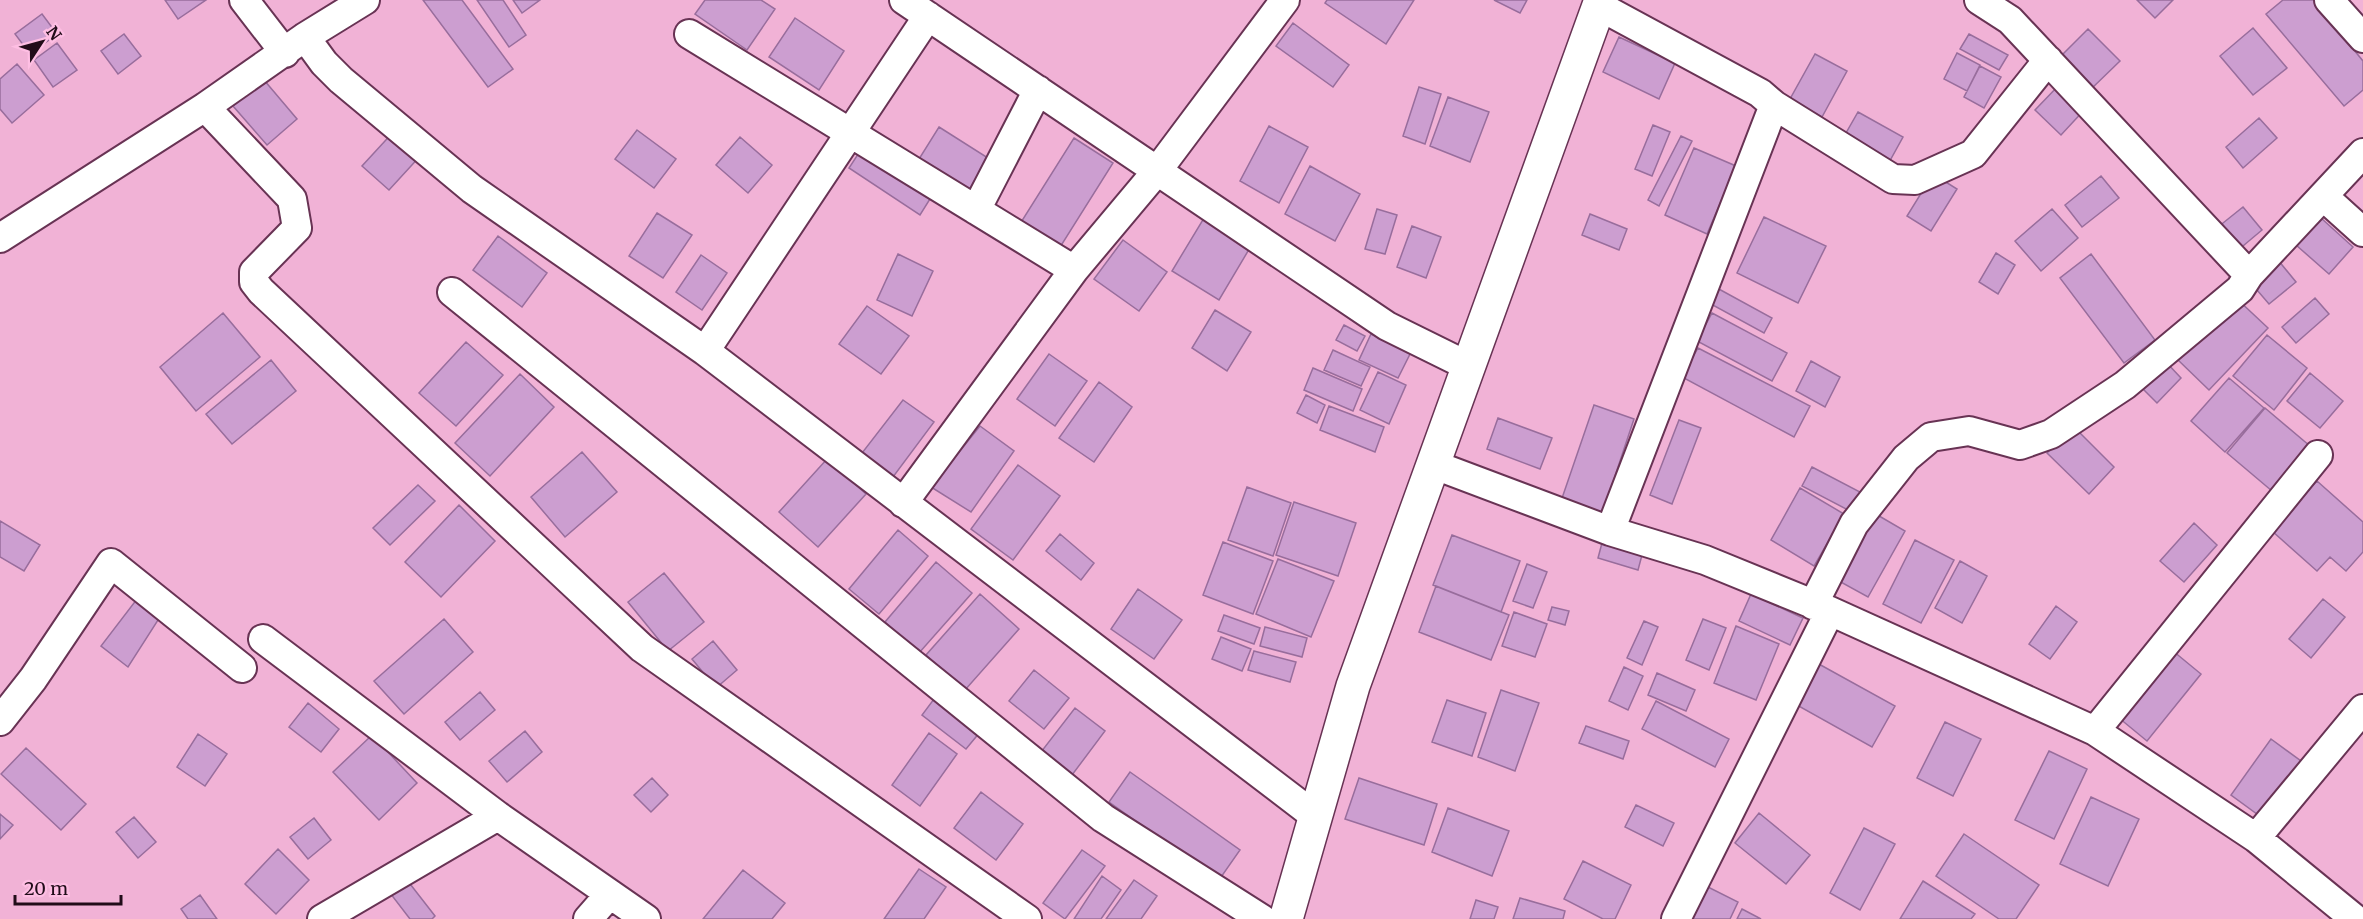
<svg xmlns="http://www.w3.org/2000/svg" width="2363" height="919" viewBox="0 0 2363 919" font-family="Merriweather,serif">
  <style>
    .building { fill: #cc9ed0; stroke: #986d9c; stroke-width: 1.5 }
    .lines { fill: none; stroke-linecap: round; stroke-linejoin: round }
    .minor-casing { stroke: #683354; stroke-width: 32 }
    .tertiary-casing { stroke: #683354; stroke-width: 36 }
    .minor { stroke: #fff; stroke-width: 28 }
    .tertiary { stroke: #fff; stroke-width: 33 }
  </style>
  <rect width="100%" height="100%" fill="#f1b2d6"/>
  <path class="building" d="M165,0H206L178,19Z
    M423,0H462L513,69L488,87Z
    M477,0H503L526,35L509,47Z
    M513,0H540L522,13Z
    M705,0H761L775,9L747,50L695,14Z
    M1327,0H1414L1386,44L1325,3Z
    M1494,0H1527L1520,13Z
    M2137,0H2173L2155,18Z
    M2283,0H2321L2350,35L2345,39L2363,61V90L2344,106L2266,14Z
    M42,14L57,34L30,54L15,34Z
    M795,18L844,51L819,90L769,57Z
    M1293,23L1349,65L1333,87L1276,46Z
    M2253,28L2287,68L2253,95L2220,56Z
    M2088,29L2120,61L2088,92L2057,60Z
    M124,34L141,56L118,74L101,51Z
    M1969,34L2008,55L1999,70L1960,49Z
    M1619,37L1675,63L1659,99L1603,72Z
    M57,43L77,70L53,87L34,60Z
    M1957,53L1980,65L1967,91L1944,79Z
    M1815,54L1847,71L1822,117L1790,99Z
    M17,64L44,95L12,123L0,109V79Z
    M1980,66L2001,77L1984,108L1964,97Z
    M264,80L297,119L267,145L233,106Z
    M2060,84L2086,108L2061,135L2035,110Z
    M1419,87L1441,94L1425,144L1403,136Z
    M1448,97L1489,112L1470,162L1430,146Z
    M1858,112L1903,137L1887,166L1842,140Z
    M2259,118L2277,138L2243,168L2226,147Z
    M1653,125L1670,132L1652,176L1635,169Z
    M1269,126L1308,147L1279,203L1240,181Z
    M939,127L988,158L969,190L919,159Z
    M396,129L422,154L389,190L362,166Z
    M637,130L676,159L654,188L615,159Z
    M1681,136L1692,141L1659,206L1648,200Z
    M740,137L772,165L748,193L716,165Z
    M1074,138L1113,163L1057,252L1018,227Z
    M864,145L935,191L920,215L849,168Z
    M1694,148L1736,166L1707,234L1665,215Z
    M1310,166L1360,194L1335,241L1285,214Z
    M1933,174L1957,189L1931,231L1907,216Z
    M2101,176L2119,198L2082,227L2065,205Z
    M2243,207L2262,230L2237,251L2218,227Z
    M1377,209L1397,215L1385,254L1365,249Z
    M2052,209L2078,238L2041,271L2015,241Z
    M657,213L692,235L663,278L629,256Z
    M1590,214L1627,229L1619,250L1582,235Z
    M1764,217L1826,246L1798,303L1737,273Z
    M1204,218L1251,246L1219,300L1172,271Z
    M2321,218L2353,247L2329,274L2296,245Z
    M1412,226L1441,237L1426,278L1397,267Z
    M498,236L547,273L522,307L473,270Z
    M1123,240L1167,272L1139,311L1094,279Z
    M1996,253L2015,265L1998,294L1979,282Z
    M898,254L933,271L912,316L877,300Z
    M2091,254L2155,340L2124,363L2060,278Z
    M701,255L727,273L702,310L676,292Z
    M2278,260L2296,282L2269,304L2251,283Z
    M1717,288L1772,318L1764,333L1709,303Z
    M2236,298L2268,328L2209,390L2177,359Z
    M2315,298L2329,314L2296,343L2282,327Z
    M867,306L909,336L881,374L839,344Z
    M1215,310L1251,332L1227,371L1192,348Z
    M223,313L260,357L196,411L160,367Z
    M1712,313L1787,353L1772,381L1697,341Z
    M1344,325L1365,336L1357,351L1336,340Z
    M1371,334L1411,352L1398,378L1359,360Z
    M2267,335L2307,368L2274,410L2233,376Z
    M466,342L503,375L456,426L419,393Z
    M1698,348L1810,406L1794,437L1682,377Z
    M1333,350L1370,367L1361,386L1324,370Z
    M1049,354L1087,381L1055,426L1017,399Z
    M271,360L296,391L232,444L206,414Z
    M1811,361L1840,377L1825,407L1796,391Z
    M2165,361L2181,378L2157,403L2140,386Z
    M1313,368L1362,389L1353,411L1304,390Z
    M1378,372L1406,385L1389,424L1360,410Z
    M2310,373L2343,401L2320,428L2287,401Z
    M520,374L554,407L490,476L455,443Z
    M2229,378L2264,408L2225,452L2191,421Z
    M1099,382L1132,407L1094,462L1059,438Z
    M1306,395L1325,405L1317,423L1297,413Z
    M903,400L934,422L893,477L862,453Z
    M1594,405L1634,419L1601,518L1560,504Z
    M1329,406L1384,427L1375,452L1320,430Z
    M2265,408L2310,446L2272,491L2227,453Z
    M1498,418L1552,438L1540,469L1487,449Z
    M1679,420L1701,428L1672,504L1650,495Z
    M980,426L1014,451L971,512L931,487Z
    M2073,426L2114,467L2089,494L2047,453Z
    M582,452L617,492L565,537L531,497Z
    M827,459L866,494L818,547L779,512Z
    M1018,465L1060,496L1013,560L971,529Z
    M1812,467L1860,492L1850,511L1802,486Z
    M2317,481L2363,522V552L2346,571L2330,557L2317,571L2272,531Z
    M418,485L435,501L390,545L373,528Z
    M1247,487L1291,503L1273,556L1228,540Z
    M1800,488L1844,514L1814,566L1771,540Z
    M1294,502L1356,523L1338,576L1276,555Z
    M459,505L495,541L441,597L405,562Z
    M1874,513L1905,531L1868,597L1837,580Z
    M0,521L40,545L24,571L0,557Z
    M2194,523L2217,545L2184,582L2160,561Z
    M898,530L928,556L879,614L849,589Z
    M1060,534L1094,563L1081,580L1046,551Z
    M1452,535L1520,561L1501,612L1433,585Z
    M1915,540L1954,560L1921,623L1883,604Z
    M1223,542L1273,561L1253,614L1203,595Z
    M1602,543L1642,555L1638,570L1598,558Z
    M1278,559L1334,581L1311,637L1256,614Z
    M1960,561L1987,576L1962,623L1935,608Z
    M936,562L972,593L919,653L885,622Z
    M1527,564L1547,572L1533,608L1513,601Z
    M664,573L704,622L668,651L628,602Z
    M1436,586L1509,615L1491,660L1419,632Z
    M1138,589L1182,620L1154,659L1111,629Z
    M980,594L1019,629L965,690L926,655Z
    M1751,594L1803,618L1790,645L1739,621Z
    M137,599L160,617L128,667L101,646Z
    M2323,599L2345,617L2311,658L2289,639Z
    M2056,606L2077,622L2050,659L2029,644Z
    M1552,607L1569,611L1565,625L1548,620Z
    M1514,612L1547,624L1535,657L1502,646Z
    M1224,615L1260,628L1254,644L1218,631Z
    M444,619L473,652L404,714L374,681Z
    M1703,619L1726,628L1709,670L1686,660Z
    M1644,621L1658,627L1642,665L1627,658Z
    M1736,626L1779,644L1756,700L1714,683Z
    M1265,627L1307,638L1302,657L1260,646Z
    M1221,637L1251,649L1242,671L1212,659Z
    M713,641L737,670L716,688L692,659Z
    M1254,651L1296,662L1290,682L1248,670Z
    M2173,651L2201,674L2147,741L2119,718Z
    M1817,663L1895,706L1872,747L1795,704Z
    M1624,667L1643,676L1628,710L1609,701Z
    M1034,670L1069,698L1044,729L1009,701Z
    M1657,673L1695,690L1686,711L1648,695Z
    M1501,690L1539,703L1515,771L1478,757Z
    M940,691L985,726L966,749L922,715Z
    M480,692L495,710L460,740L445,722Z
    M1447,700L1486,713L1472,756L1432,742Z
    M1656,701L1729,739L1715,767L1642,729Z
    M308,703L339,729L321,752L289,727Z
    M1075,708L1105,731L1072,775L1041,752Z
    M1945,722L1981,739L1953,796L1917,778Z
    M1586,726L1629,741L1623,759L1579,743Z
    M525,731L542,752L507,782L489,761Z
    M929,733L957,754L920,806L892,785Z
    M198,734L227,754L205,786L177,767Z
    M372,735L417,783L379,820L333,772Z
    M2271,739L2301,761L2261,817L2231,795Z
    M26,748L86,804L61,830L1,774Z
    M2049,751L2087,769L2054,839L2015,820Z
    M1130,772L1240,850L1219,880L1109,802Z
    M652,778L668,795L651,812L634,795Z
    M1359,778L1437,804L1424,845L1345,819Z
    M981,792L1023,824L996,860L954,828Z
    M2091,797L2139,819L2108,886L2060,864Z
    M1636,805L1674,823L1663,846L1625,827Z
    M1448,808L1509,831L1492,876L1432,852Z
    M1759,813L1810,855L1786,884L1735,843Z
    M0,814L13,825L0,839Z
    M134,817L156,842L138,858L116,832Z
    M314,818L331,840L308,859L290,837Z
    M1864,828L1895,844L1860,910L1830,893Z
    M1964,834L2039,885L2016,919H1999L1936,876Z
    M278,849L309,880L276,914L245,884Z
    M1082,850L1105,866L1065,919L1043,903Z
    M1583,861L1631,885L1615,919H1603L1564,899Z
    M919,869L946,887L924,919H884Z
    M743,870L785,903L772,919H703Z
    M1102,876L1121,890L1101,919H1074Z
    M407,880L435,916L432,919H410L390,893Z
    M1134,880L1157,896L1141,919H1106Z
    M1923,881L1975,914L1971,919H1900Z
    M1702,884L1738,902L1730,919H1685Z
    M200,895L217,919H188L181,909Z
    M1520,898L1565,911L1563,919H1513Z
    M1476,900L1498,907L1494,919H1470Z
    M1742,909L1761,919H1737Z"/>
  <g class="lines">
    <g class="minor-casing">
      <path id="minor" d="M244,0L285,53
        M904,0L1387,326L1468,366
        M1979,0L2010,20L2249,275
        M2329,0L2363,38
        M1599,6L1760,93L1774,105L1610,531
        M689,34L1074,270
        M305,37L324,63L341,80L472,189L705,351L1315,816
        M1774,105L1893,179L1915,180L1973,154L2048,60
        M205,107L292,199L297,228L254,272V282L261,291L642,648L1027,919
        M2323,196L2363,232
        M976,210L1038,90
        M0,238L205,107L305,37L365,0
        M452,292L1103,818L1262,919
        M705,351L928,16
        M1432,464L1610,531L1705,560L1830,611L2095,731L2256,838L2355,919
        M903,503L1074,270L1157,171L1285,0
        M1813,605L1854,524L1906,458L1931,437L1969,431L2020,445L2051,434L2125,385L2240,289L2249,275L2363,153
        M263,639L498,816L646,919
        M0,721L33,679L111,563L242,668
        M2095,731L2318,455
        M2256,838L2363,709
        M322,919L498,816
        M588,919L609,895
        M1676,919L1830,611"/>
    </g>
    <g class="tertiary-casing">
      <path id="tertiary" d="M1286,919L1353,686L1601,0"/>
    </g>
    <use href="#minor" class="minor"/>
    <use href="#tertiary" class="tertiary"/>
  </g>
  <g transform="translate(42 42) rotate(54)" stroke="#febee3" stroke-width="4.5" paint-order="stroke">
  <path d="M0-4.5L10 22L0 15L-10 22Z" fill="#210c19"/>
  <text y="-9" font-size="16" font-weight="bold" text-anchor="middle" fill="#210c19">N</text>
  </g>
  <path d="M15 895v9h106v-9" fill="none" stroke="#210c19" stroke-width="3"/>
  <text x="24" y="895" font-size="18" fill="#210c19" stroke="#febee3" stroke-width="4.5" paint-order="stroke">20 m</text>
</svg>
